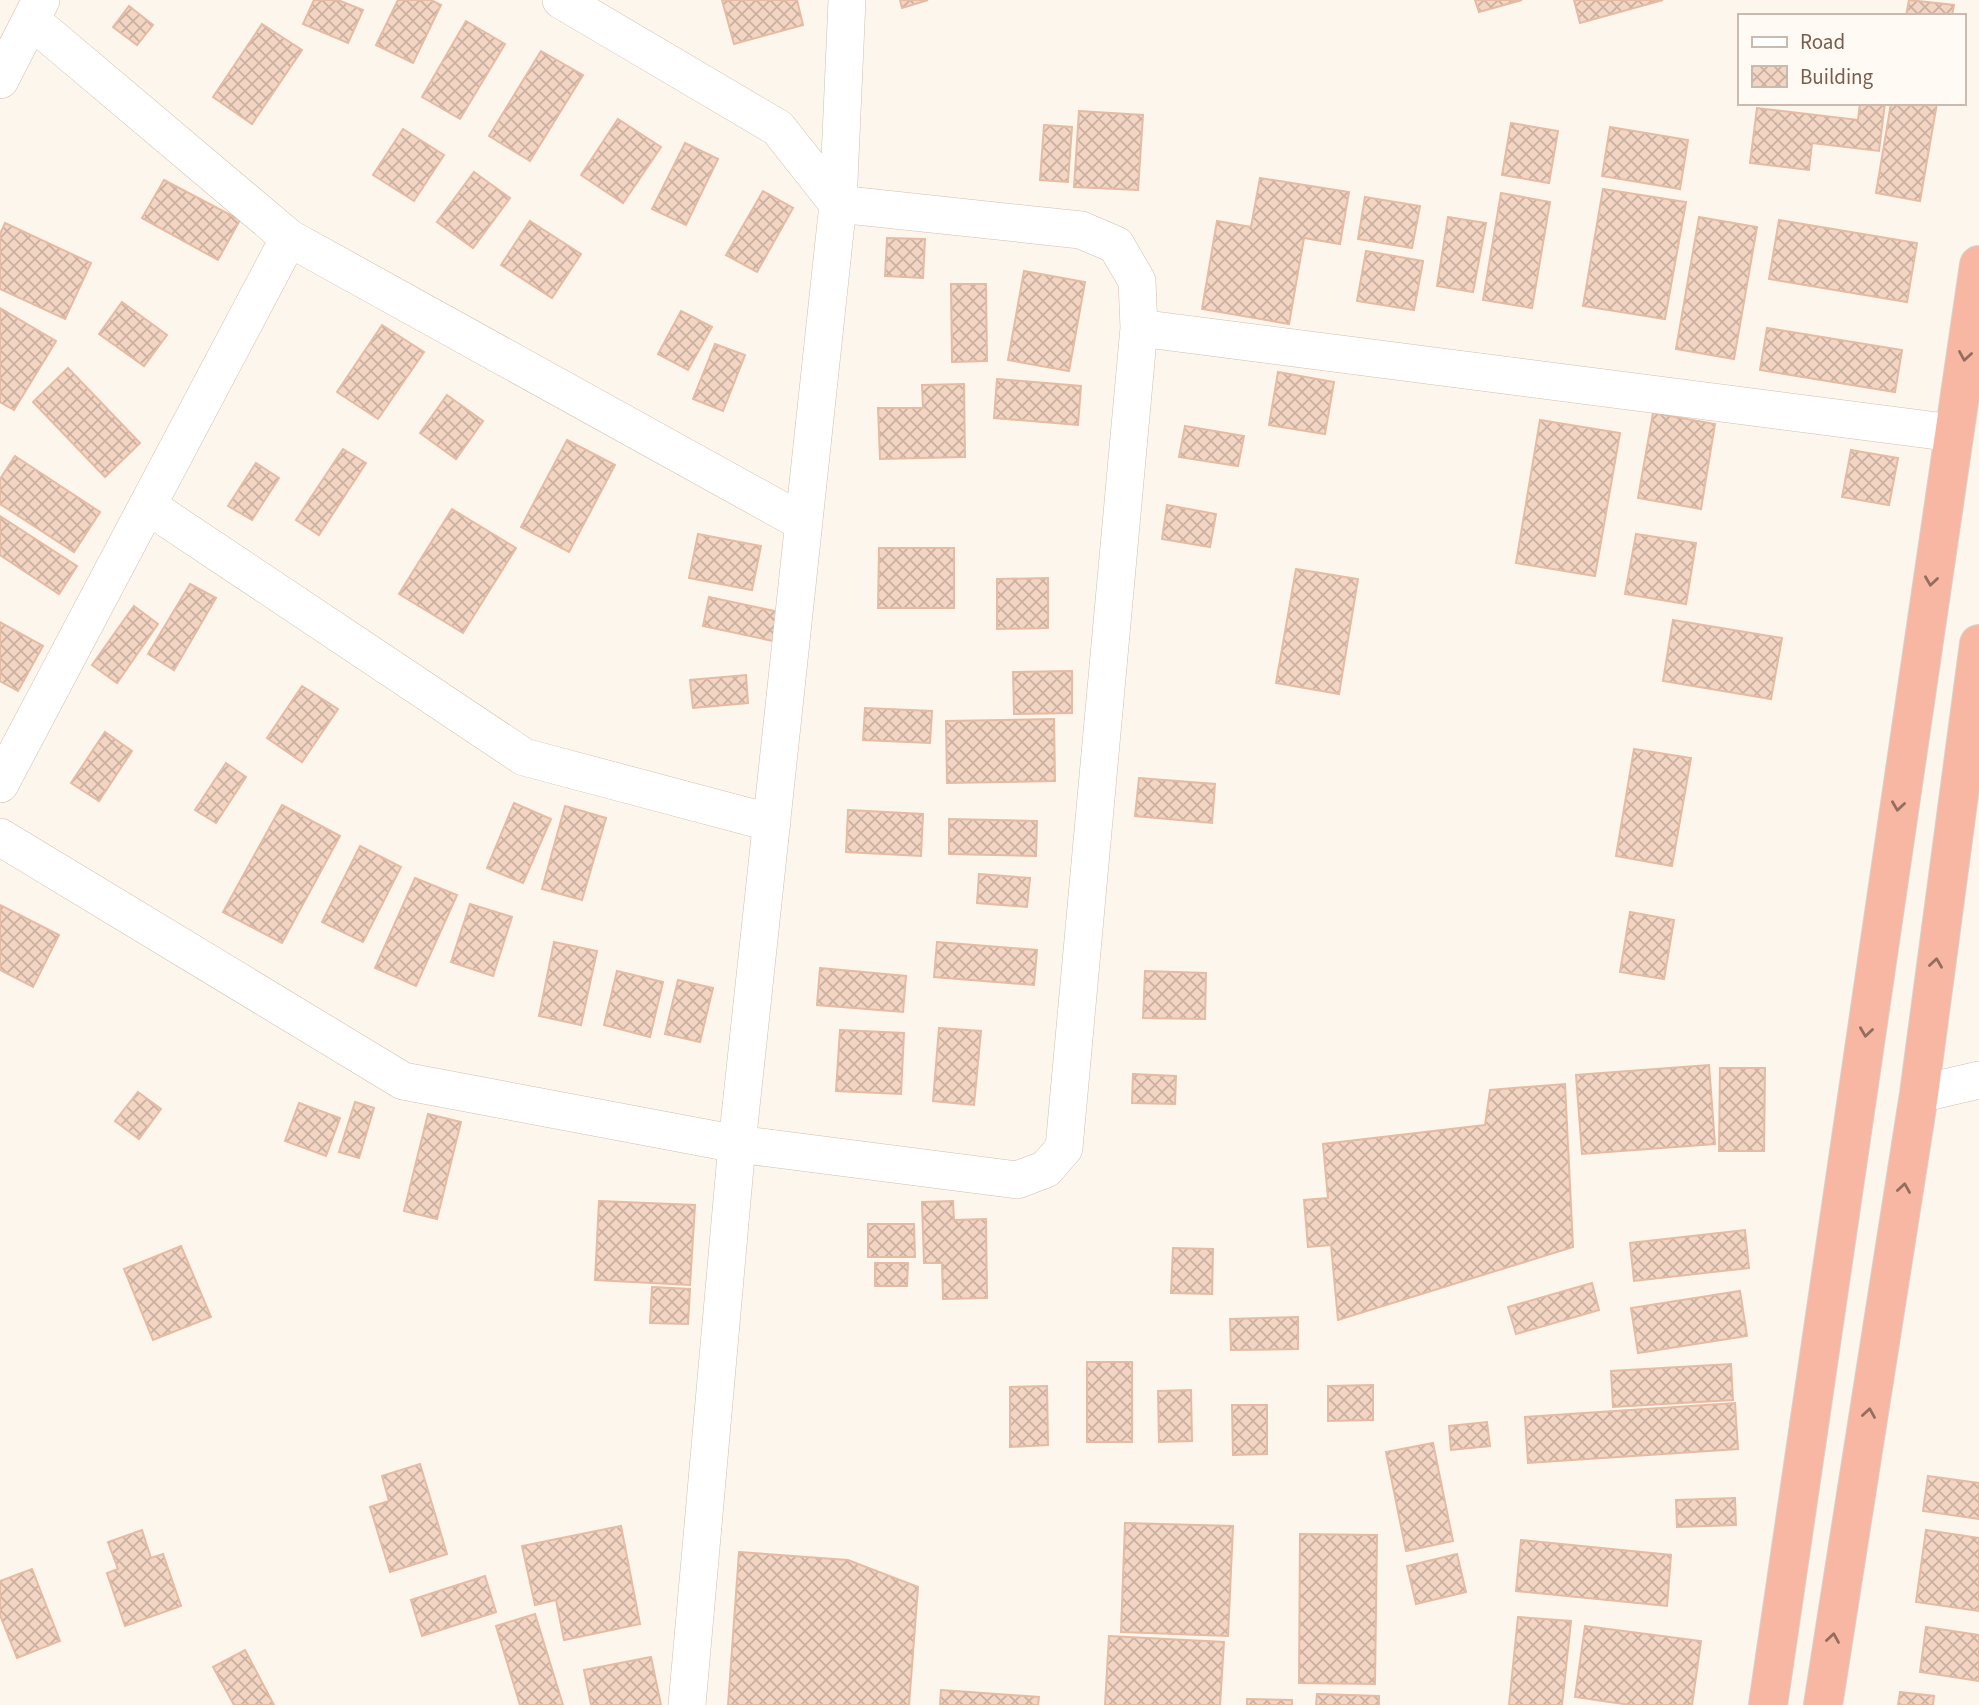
<svg xmlns="http://www.w3.org/2000/svg" width="1979" height="1705" viewBox="0 0 1979 1705" font-family="'Source Sans 3',sans-serif">
  <style>
    .building { fill: url(#building-cross-hatch); stroke: #e6bba3; stroke-width: 2 }
    .lines { fill: none; stroke-linecap: round; stroke-linejoin: round }
    .street-casing { stroke: #d1beb0; stroke-width: 38 }
    .highway-casing { stroke: #dad1cd; stroke-width: 40 }
    .street { stroke: #fff; stroke-width: 37 }
    .highway { stroke: #f7b7a3; stroke-width: 38 }
    .oneway { stroke: #936e5e }
  </style>
  <defs>
    <pattern id="building-cross-hatch" width="8" height="8" patternUnits="userSpaceOnUse" patternTransform="scale(1.75)"><rect width="8" height="8" fill="#f3d5c3"/><path d="M0 0l8 8M0 8l8-8" fill="none" stroke="#cab0a1"/></pattern>
  </defs>
  <rect width="100%" height="100%" fill="#fdf6ec"/>
  <path class="building" d="M314,0H338L363,10L348,43L303,24Z
    M398,0H431L441,5L413,63L376,45Z
    M722,0H797L803,25L734,44Z
    M900,0H928L902,8Z
    M1475,0H1522L1479,12Z
    M1574,0H1663L1580,23Z
    M1909,0L1954,5L1952,16H1906Z
    M129,6L153,25L137,45L113,27Z
    M466,21L505,44L460,119L422,97Z
    M262,24L302,50L252,124L213,97Z
    M541,51L583,75L530,161L489,136Z
    M1860,103H1885L1879,151L1812,143L1809,170L1750,163L1757,108L1858,120Z
    M1891,103H1937L1920,201L1876,193Z
    M1079,111L1143,115L1138,190L1074,187Z
    M618,119L661,147L623,203L581,175Z
    M1511,123L1558,131L1549,183L1502,175Z
    M1044,125L1072,127L1068,182L1040,180Z
    M1610,127L1688,140L1680,189L1602,176Z
    M403,129L444,155L414,201L373,175Z
    M685,143L718,159L686,225L652,209Z
    M474,172L510,198L473,248L437,222Z
    M1260,178L1349,192L1340,244L1304,238L1289,324L1202,309L1217,221L1251,227Z
    M164,180L240,220L218,260L142,218Z
    M1603,189L1686,202L1665,319L1583,306Z
    M763,191L793,208L757,272L726,255Z
    M1501,193L1550,202L1532,308L1483,300Z
    M1365,197L1420,206L1412,248L1358,239Z
    M1448,217L1486,223L1473,292L1437,286Z
    M1699,217L1757,227L1734,359L1676,349Z
    M1779,220L1917,243L1907,302L1769,279Z
    M530,221L581,254L552,298L501,265Z
    M5,223L91,263L65,319L0,289V234Z
    M887,238L925,239L923,278L885,276Z
    M1366,251L1423,261L1414,310L1357,301Z
    M1024,271L1085,282L1069,371L1008,360Z
    M951,284H986L987,361L952,362Z
    M122,302L167,335L144,366L99,334Z
    M0,308L56,341L14,410L0,402Z
    M681,311L712,327L688,370L658,354Z
    M382,325L424,352L378,419L337,392Z
    M1767,328L1902,350L1895,392L1760,370Z
    M715,344L745,355L723,411L693,399Z
    M68,368L140,443L105,477L33,402Z
    M1278,372L1334,382L1325,434L1269,425Z
    M997,379L1081,386L1078,425L994,418Z
    M964,384L965,457L880,459L878,408H923L922,385Z
    M447,395L483,421L456,459L420,433Z
    M1653,413L1715,424L1701,509L1638,498Z
    M1540,420L1620,433L1595,576L1516,563Z
    M1185,426L1244,436L1238,466L1179,457Z
    M567,440L615,465L569,552L521,527Z
    M343,449L366,463L319,535L296,520Z
    M1851,450L1898,458L1889,505L1842,497Z
    M15,456L100,512L74,552L0,504V479Z
    M256,463L279,478L252,520L228,506Z
    M1167,505L1216,514L1210,547L1162,539Z
    M452,509L516,548L463,633L399,594Z
    M0,516L77,566L59,594L0,555Z
    M698,534L761,546L752,590L689,578Z
    M1636,534L1696,543L1686,604L1625,594Z
    M879,548H954V608H878Z
    M1296,569L1358,579L1339,694L1276,683Z
    M1048,578V628L997,629V579Z
    M190,584L216,598L174,670L148,654Z
    M709,597L779,612L773,641L703,626Z
    M134,606L158,624L117,683L92,665Z
    M1673,620L1782,638L1771,699L1663,681Z
    M0,622L43,646L18,691L0,681Z
    M1072,671V713L1014,714L1013,672Z
    M746,675L748,703L693,708L690,680Z
    M302,686L338,709L302,762L267,738Z
    M865,708L932,711L930,743L863,740Z
    M1054,719L1055,781L947,783L946,721Z
    M105,732L132,751L99,801L71,783Z
    M1634,749L1691,758L1672,866L1616,856Z
    M226,763L246,777L216,823L195,810Z
    M1139,778L1215,784L1212,823L1135,816Z
    M514,803L551,819L523,883L487,868Z
    M282,805L340,836L282,943L223,912Z
    M565,806L606,818L582,900L542,889Z
    M848,810L923,814L921,856L846,852Z
    M949,819L1037,821L1036,856L949,854Z
    M360,846L401,867L363,942L322,922Z
    M979,874L1030,878L1027,907L977,903Z
    M415,878L457,895L416,986L375,968Z
    M470,904L512,917L493,976L451,962Z
    M0,905L59,935L33,987L0,970Z
    M1630,912L1674,920L1664,979L1620,972Z
    M554,942L597,951L581,1025L539,1016Z
    M937,942L1037,950L1034,985L934,977Z
    M820,968L906,976L903,1012L817,1005Z
    M617,971L663,982L650,1037L604,1025Z
    M1145,971L1206,973L1205,1019L1143,1018Z
    M678,980L713,988L700,1042L665,1034Z
    M939,1028L981,1031L974,1105L933,1101Z
    M840,1030L904,1033L901,1094L836,1091Z
    M1709,1065L1715,1144L1582,1154L1576,1075Z
    M1720,1068H1765L1764,1151H1719Z
    M1133,1074L1176,1076L1175,1104L1132,1103Z
    M1565,1084L1573,1247L1338,1320L1331,1245L1308,1247L1304,1200L1328,1198L1323,1144L1485,1125L1490,1090Z
    M138,1092L161,1109L139,1139L115,1121Z
    M355,1102L374,1108L359,1158L339,1152Z
    M299,1103L340,1118L326,1156L285,1141Z
    M428,1114L461,1122L437,1219L404,1211Z
    M599,1201L695,1205L690,1285L595,1280Z
    M953,1201L954,1220L986,1219L987,1298L943,1299L942,1263H924L922,1202Z
    M868,1224H914L915,1257H868Z
    M1745,1230L1749,1268L1634,1281L1630,1243Z
    M181,1246L211,1317L153,1340L124,1269Z
    M1173,1248L1213,1249L1212,1294L1171,1293Z
    M875,1263H908L907,1286H875Z
    M1592,1283L1599,1310L1516,1334L1508,1307Z
    M652,1287L690,1289L688,1324L650,1323Z
    M1740,1291L1747,1336L1638,1353L1631,1308Z
    M1298,1317V1349L1231,1350L1230,1319Z
    M1087,1362H1132V1442H1087Z
    M1731,1364L1733,1400L1613,1407L1611,1371Z
    M1373,1385V1420L1328,1421V1386Z
    M1047,1386L1048,1445L1010,1447V1387Z
    M1191,1390L1192,1441L1159,1442L1158,1391Z
    M1735,1403L1738,1449L1528,1463L1525,1417Z
    M1232,1405H1267V1454L1233,1455Z
    M1487,1422L1490,1446L1451,1450L1449,1426Z
    M1433,1443L1453,1541L1406,1551L1386,1452Z
    M420,1464L447,1554L390,1572L370,1507L389,1501L382,1476Z
    M1928,1476L1979,1483V1519L1923,1511Z
    M1735,1498L1736,1525L1677,1527L1676,1500Z
    M1125,1523L1233,1526L1228,1636L1121,1632Z
    M621,1526L640,1624L564,1640L556,1600L535,1605L522,1546Z
    M142,1530L151,1558L163,1554L181,1606L125,1626L107,1573L118,1569L108,1542Z
    M1926,1530L1979,1538V1611L1916,1602Z
    M1300,1534L1377,1535L1375,1684L1299,1683Z
    M1521,1540L1671,1555L1667,1606L1516,1591Z
    M739,1552L848,1560L918,1587L909,1705H728Z
    M1457,1554L1466,1592L1416,1604L1407,1566Z
    M32,1569L60,1641L17,1658L0,1615V1581Z
    M485,1576L496,1612L422,1636L411,1600Z
    M535,1614L563,1705H520L496,1626Z
    M1518,1617L1571,1621L1562,1705H1509Z
    M1585,1626L1701,1641L1692,1705H1630L1575,1697Z
    M1926,1627L1979,1635V1681L1920,1672Z
    M1109,1636L1224,1642L1220,1705H1105Z
    M245,1650L274,1705H234L213,1667Z
    M651,1657L661,1705H591L584,1670Z
    M941,1690L1039,1697L1038,1705H940Z
    M1900,1692L1934,1696L1933,1705H1898Z
    M1317,1694L1379,1696V1705H1316Z
    M1247,1699L1292,1700V1705H1247Z"/>
  <g class="lines">
    <g class="street-casing">
      <path id="street" d="M32,21L289,238L804,523
        M0,80L41,0
        M1139,328L1953,433
        M148,506L524,757L772,823
        M0,784L289,238
        M0,837L403,1081L737,1144L1017,1180L1046,1169L1064,1148L1139,328L1137,281L1116,245L1081,230L838,204L778,128L561,0
        M1919,1094L1979,1080
        M687,1705L737,1144L838,204L847,0"/>
    </g>
    <g class="highway-casing">
      <path id="highway" d="M1768,1705L1979,265
        M1823,1705L1919,1094L1979,644"/>
    </g>
    <use href="#street" class="street"/>
    <use href="#highway" class="highway"/>
  </g>
  <defs><path id="oneway-chevron" d="M-2-3.5L2.5 0L-2 3.5" fill="none" stroke-width="1.6" stroke-linecap="round" stroke-linejoin="round" transform="scale(1.75)"/></defs>
  <g class="oneway">
    <use href="#oneway-chevron" transform="translate(1965 356) rotate(99)"/>
    <use href="#oneway-chevron" transform="translate(1931 581) rotate(98)"/>
    <use href="#oneway-chevron" transform="translate(1898 806) rotate(98)"/>
    <use href="#oneway-chevron" transform="translate(1936 963) rotate(-82)"/>
    <use href="#oneway-chevron" transform="translate(1866 1032) rotate(98)"/>
    <use href="#oneway-chevron" transform="translate(1904 1188) rotate(-81)"/>
    <use href="#oneway-chevron" transform="translate(1869 1413) rotate(-81)"/>
    <use href="#oneway-chevron" transform="translate(1833 1638) rotate(-81)"/>
  </g>
  <rect x="1738" y="14" width="228" height="91" fill="#fffaf3" stroke="#cabbb1" stroke-width="2"/>
  <rect x="1752" y="37" width="35" height="10" fill="#ffffff" stroke="#cabbb1" stroke-width="2"/>
  <text x="1800" y="49" font-size="21" fill="#7a5c4d">Road</text>
  <rect x="1752" y="66" width="35" height="21" fill="url(#building-cross-hatch)" stroke="#cabbb1" stroke-width="2"/>
  <text x="1800" y="84" font-size="21" fill="#7a5c4d">Building</text>
</svg>
